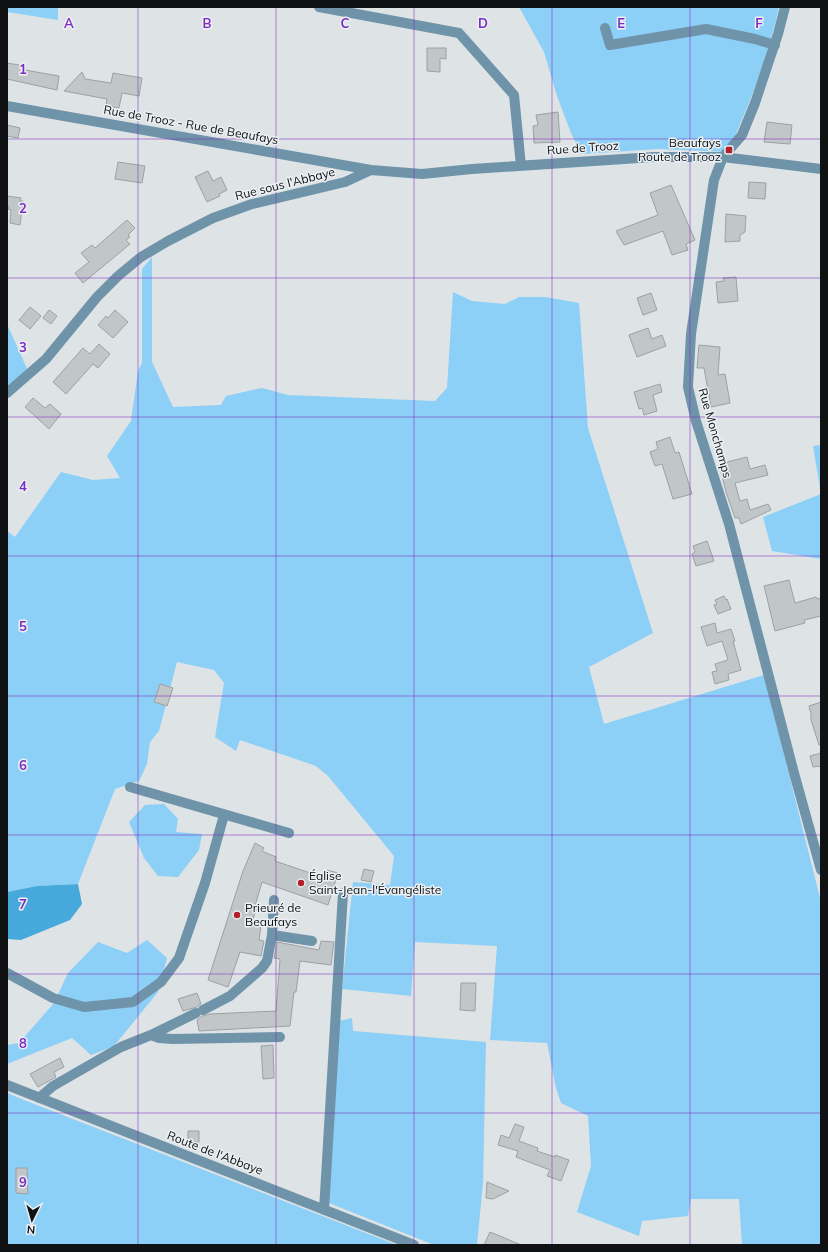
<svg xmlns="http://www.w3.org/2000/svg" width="828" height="1252" viewBox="0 0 828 1252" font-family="Mulish,sans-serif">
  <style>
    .green { fill: #8ccff7 }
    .water { fill: #47a8db }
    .building { fill: #c1c6c9; stroke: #9ca1a4 }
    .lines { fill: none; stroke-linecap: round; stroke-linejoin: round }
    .minor { stroke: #6f94aa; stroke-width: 10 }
    .grid { fill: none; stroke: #7b2cbf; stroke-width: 1; stroke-opacity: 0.55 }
    .poi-dot { fill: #b11f27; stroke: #ebf0f4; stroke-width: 1.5 }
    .labels { text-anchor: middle; stroke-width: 3; stroke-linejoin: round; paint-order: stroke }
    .street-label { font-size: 12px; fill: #0f1112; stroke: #ebf0f4 }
    .poi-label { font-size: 12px; fill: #0f1112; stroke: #ebf0f4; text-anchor: start }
    .grid-label { font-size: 13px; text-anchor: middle; font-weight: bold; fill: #7b2cbf; stroke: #ebf0f4; stroke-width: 3; stroke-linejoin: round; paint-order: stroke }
  </style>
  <rect width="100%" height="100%" fill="#dee3e6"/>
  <path class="green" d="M7,7H58V20L7,12Z
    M519,7H779C768,57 749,105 728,152L659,149L581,154L571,133L557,96L544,52Z
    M152,257V362L173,407L221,405L226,396L262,388L288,395L435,401L447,388L453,292L472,301L505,304L519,297H545L579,303L588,428L653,633L589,667L604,724L764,675L821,902V1245H742L739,1199H691L688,1216L642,1221L639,1236L577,1212L591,1166L588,1116L561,1103L556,1088L547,1043L490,1040L497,946L415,942L411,996L342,989L353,882L390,885L394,856L328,776L316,766L240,740L236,751L215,737L224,683L214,670L177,662L159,731L150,742L147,764L139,781L115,789L78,884L37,886L7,892V531L15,537L61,472L93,480L120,478L107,456L131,421L138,371L142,363V269Z
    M7,324L28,371L7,389Z
    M821,445V559L772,551L763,517L821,494L813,446Z
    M164,804L178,819L176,832L202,834L199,850L178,877L158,876L144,858L129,822L145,805Z
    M147,940L167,958L158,992L114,1046L91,1055L72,1038L7,1064V1045L19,1043L54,1003L68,973L98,942L127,953Z
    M352,1018L353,1031L486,1042L483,1183L477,1245H434L324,1201L339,1021Z
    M7,1093L24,1100L397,1245H7Z"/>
  <path class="water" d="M78,884L82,904L70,920L21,940L7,939V892L37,886Z"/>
  <path class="building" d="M427,48H446V59L440,58V72L427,71Z
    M7,63L25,66V70L59,76L57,90L7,79Z
    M82,72L85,79L111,83L113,73L142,78L139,96L122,93L119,108L106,106L107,99L64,91Z
    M558,112L560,142L534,143L533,126L538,125L536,115Z
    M767,122L792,125L790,144L764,142Z
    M7,125L20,128L18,138L7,136Z
    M118,162L145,166L142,183L115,179Z
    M208,171L213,181L221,177L227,190L219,194L220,196L207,202L195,177Z
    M749,182L766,183L765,199L748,198Z
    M671,185L695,240L686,244L688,250L672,255L663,231L624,245L616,231L658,215L650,193Z
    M7,196L21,198L20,201H23L20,225L10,223L11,210L8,209L9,207L7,206Z
    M726,214L746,216L745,232L740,235V241L725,242Z
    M127,220L135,228L128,235L130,237L126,240L130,244L83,283L75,273L89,262L81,253L92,245L95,248Z
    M736,277L738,301L718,303L716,282L724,281L723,278Z
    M651,293L657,310L643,315L637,298Z
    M30,307L41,316L30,329L19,320Z
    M49,310L57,316L51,324L43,318Z
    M115,310L128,322L113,338L98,325L106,316L108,318Z
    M648,328L652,339L662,335L666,346L637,357L629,335Z
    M99,344L110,354L98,368L93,364L66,394L53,382L83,348L90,354Z
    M699,345L720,347L718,375L725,374L730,403L711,407L704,368H697Z
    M660,384L662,392L653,395L657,411L644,415L642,408L639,409L634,392Z
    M33,398L45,408L50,404L61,414L49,429L25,407Z
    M670,437L675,453L679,452L692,494L673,499L662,464L655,466L650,452L658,449L656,442Z
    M747,457L750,469L765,465L768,475L735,483L740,501L747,499L750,510L768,504L771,510L741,524L739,518H735L726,492L719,464Z
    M707,541L714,561L696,566L692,554L695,552L693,546Z
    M789,580L795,603L816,597L817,599L821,598V616L804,620L805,623L775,631L764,586Z
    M724,596L726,600L727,599L731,609L718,614L714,605L717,604L715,600Z
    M715,623L717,633L731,629L735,641H733L741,670L728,674L729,680L715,684L712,672L717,671L715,664L728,660L722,641L707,646L701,627Z
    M160,684L173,688L167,706L154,702Z
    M821,702V745H819L811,720V714L809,706Z
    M821,753V766L813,767L810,756Z
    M255,843L264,848L262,851L276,857L275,861L325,878L327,870L338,873L328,905L262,882L255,906L257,907L251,925L261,926L259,940L264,941L261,956L240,952L228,987L208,980L243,871Z
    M364,869L374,871L371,882L361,880Z
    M321,941L334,942L331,965L300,961L296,992H294L290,1026L199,1031L197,1020L202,1016L210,1014L276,1011L280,959L274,958L277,942L319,950Z
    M461,983H476L475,1011L460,1010Z
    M197,993L201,1004L197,1007L183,1011L178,999Z
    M273,1045L274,1078L263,1079L261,1046Z
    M60,1058L64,1067L54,1072L56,1077L38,1087L30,1074Z
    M515,1124L524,1127L519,1141L538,1148L537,1151L555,1157V1155L569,1160L561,1181L547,1176L550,1170L516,1157L518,1151L498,1145L501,1135L509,1138Z
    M188,1131H199V1142H188Z
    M16,1168H27L28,1194L16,1193Z
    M487,1182L509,1191L493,1199L486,1198Z
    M490,1232L500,1236L521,1245H484Z"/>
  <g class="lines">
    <path class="minor" d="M319,7L459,33L514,95L521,166
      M785,7L778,34L755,103L742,135L723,157L714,180L691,334L688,387L696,421L729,524L794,773L821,870
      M605,28L610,45L706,29L755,39L775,45
      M7,106L371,170L422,174L472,169L654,157H723L821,169
      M7,393L46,359L97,297L118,276L141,257L168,241L213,218L252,204L345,182L371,170
      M130,787L289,833
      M272,935L312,941
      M7,973L53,998L84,1007L133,1002L161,982L179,958L205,883L224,815
      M203,1010L230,996L262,968L267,961L272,935L274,900
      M151,1035L159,1038L173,1039L280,1037
      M7,1085L414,1245
      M39,1098L53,1086L121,1047L151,1035L196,1013
      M324,1210L343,893"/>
  </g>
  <path class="grid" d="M138,7V1245M276,7V1245M414,7V1245M552,7V1245M690,7V1245M7,139H821M7,278H821M7,417H821M7,556H821M7,696H821M7,835H821M7,974H821M7,1113H821"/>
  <g class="poi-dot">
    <rect x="725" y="146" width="8" height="8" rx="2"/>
    <circle cx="301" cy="883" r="4"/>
    <circle cx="237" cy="915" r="4"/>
  </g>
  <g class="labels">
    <g class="street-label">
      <text transform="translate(191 125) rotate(10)" y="4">Rue de Trooz - Rue de Beaufays</text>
      <text transform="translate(583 148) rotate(-4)" y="4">Rue de Trooz</text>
      <text transform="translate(285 184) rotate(-14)" y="4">Rue sous l'Abbaye</text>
      <text transform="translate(715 433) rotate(74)" y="4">Rue Monchamps</text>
      <text transform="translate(215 1153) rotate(21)" y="4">Route de l'Abbaye</text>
    </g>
    <g class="poi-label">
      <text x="721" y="147" text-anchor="end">Beaufays<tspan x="721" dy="14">Route de Trooz</tspan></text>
      <text x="309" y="880">Église<tspan x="309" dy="14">Saint-Jean-l'Évangéliste</tspan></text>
      <text x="245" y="912">Prieuré de<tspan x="245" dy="14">Beaufays</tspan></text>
    </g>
  </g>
  <g class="grid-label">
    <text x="69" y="28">A</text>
    <text x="207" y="28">B</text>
    <text x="345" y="28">C</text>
    <text x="483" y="28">D</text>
    <text x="621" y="28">E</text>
    <text x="759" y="28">F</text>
    <text x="23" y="74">1</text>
    <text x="23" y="213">2</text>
    <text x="23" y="352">3</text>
    <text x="23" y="491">4</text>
    <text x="23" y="631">5</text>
    <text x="23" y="770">6</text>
    <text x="23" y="909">7</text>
    <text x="23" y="1048">8</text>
    <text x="23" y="1187">9</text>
  </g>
  <rect width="828" height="1252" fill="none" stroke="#0f1112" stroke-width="16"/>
  <g transform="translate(32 1220) rotate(185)" stroke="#ebf0f4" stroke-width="3" paint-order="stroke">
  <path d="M0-3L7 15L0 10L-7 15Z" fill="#0f1112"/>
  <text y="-6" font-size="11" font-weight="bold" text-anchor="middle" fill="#0f1112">N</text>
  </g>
</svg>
